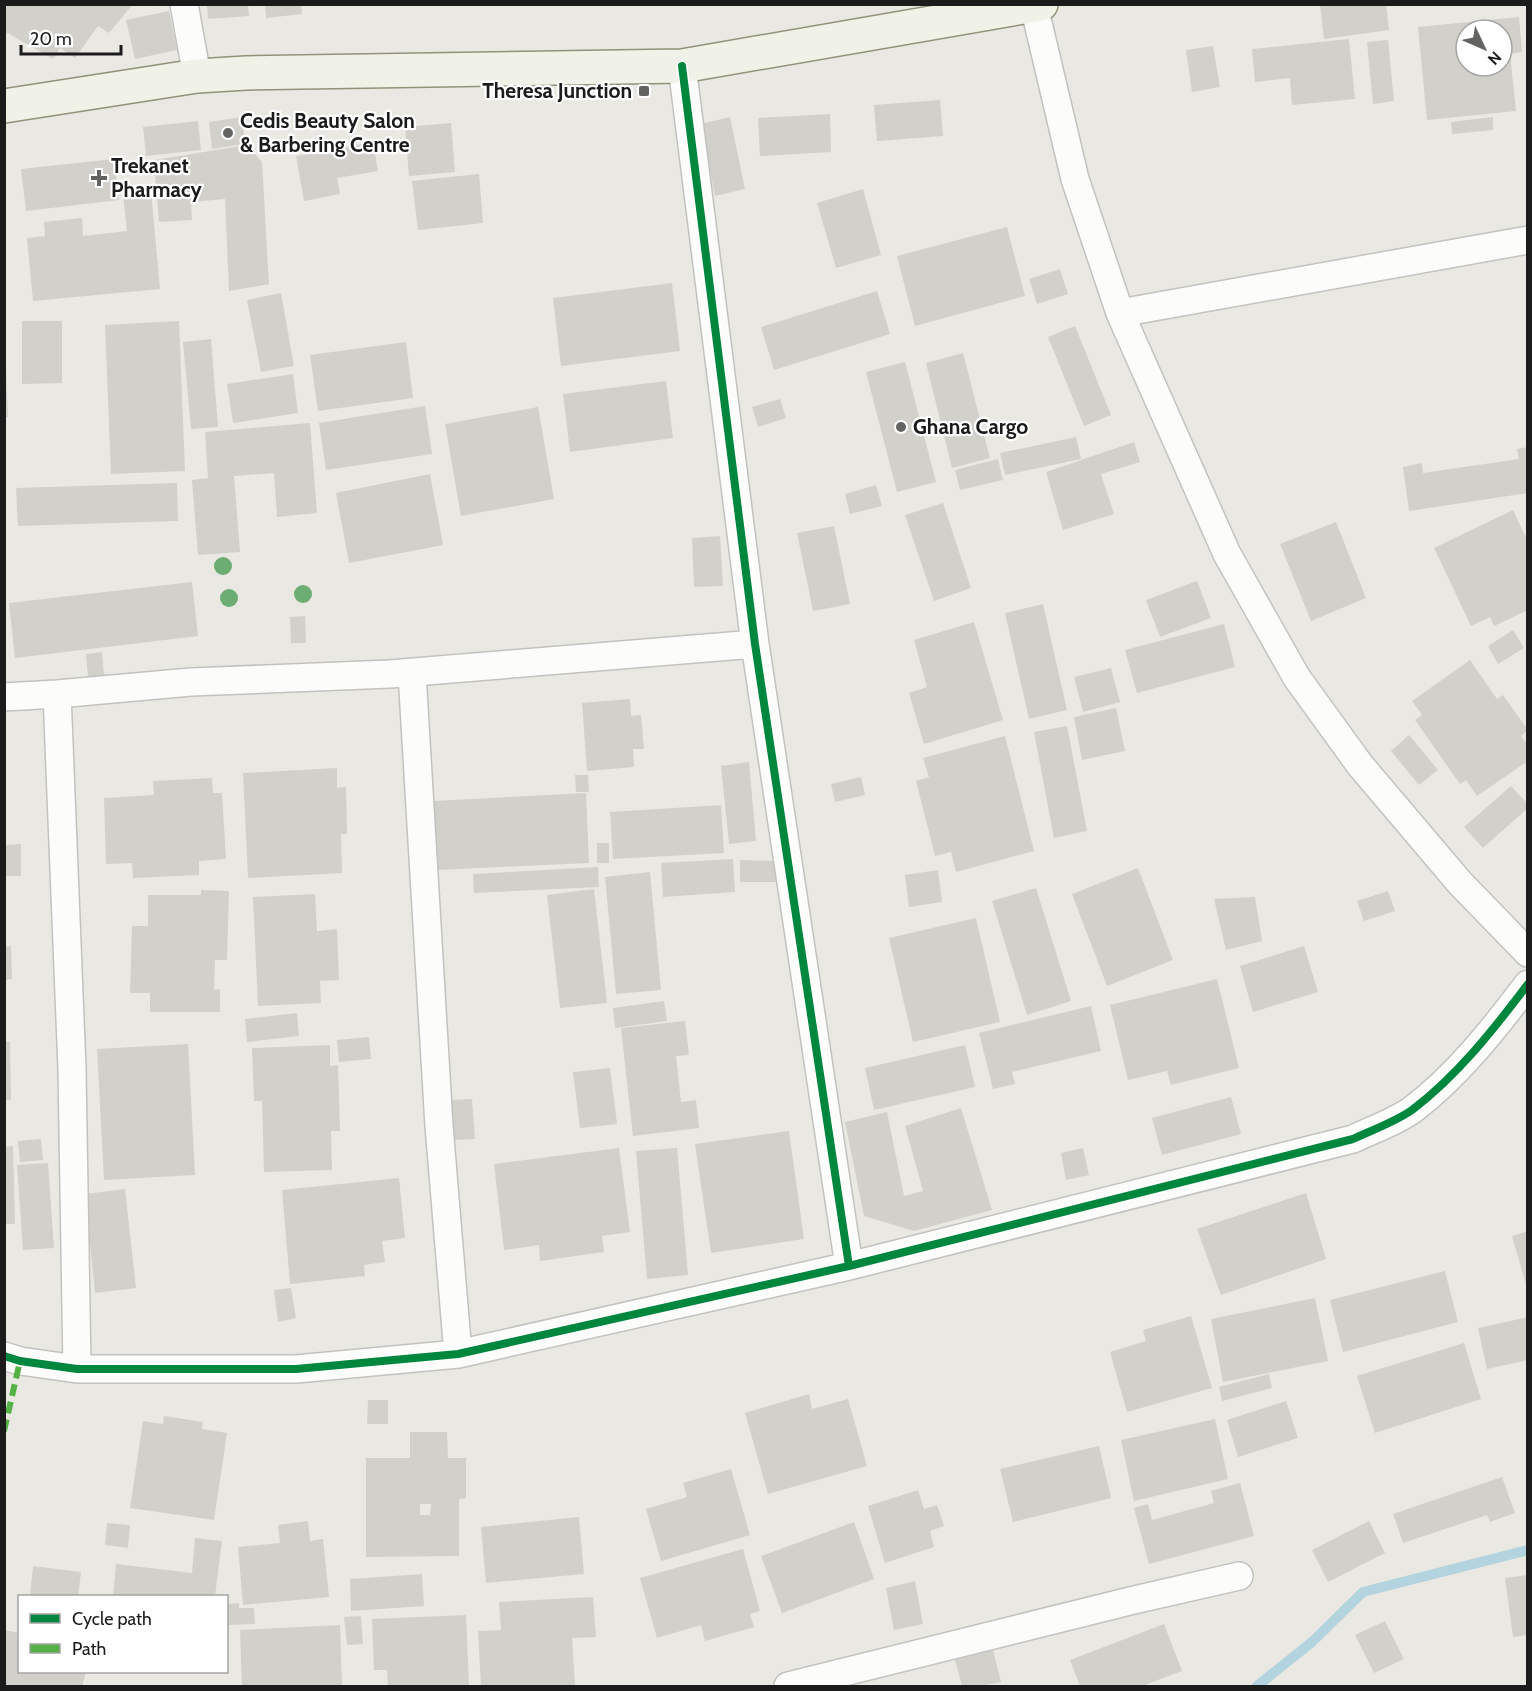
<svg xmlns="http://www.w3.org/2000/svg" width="1532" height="1691" viewBox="0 0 1532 1691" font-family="Cabin,sans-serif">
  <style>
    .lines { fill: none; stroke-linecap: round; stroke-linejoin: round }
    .stream { stroke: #b3d3df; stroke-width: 10 }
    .building { fill: #d2d0cb; fill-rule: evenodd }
    .street-casing { stroke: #c2c2bf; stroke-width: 30 }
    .secondary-casing { stroke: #90937a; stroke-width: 36 }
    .street { stroke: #fcfcfb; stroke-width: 27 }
    .secondary { stroke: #f1f2e7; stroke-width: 33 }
    .quiet { stroke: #55b145; stroke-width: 6; stroke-dasharray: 12 6; stroke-linecap: butt }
    .cycleway-casing { stroke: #fff; stroke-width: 11 }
    .cycleway { stroke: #00873e; stroke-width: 8 }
    .tree { fill: #6cad73 }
    .poi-dot { fill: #636361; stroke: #fff; stroke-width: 2 }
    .labels { text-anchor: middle; stroke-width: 4.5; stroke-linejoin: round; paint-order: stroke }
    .poi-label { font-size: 21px; font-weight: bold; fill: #1b1b1b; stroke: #fff; text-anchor: start }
  </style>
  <rect width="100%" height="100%" fill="#eae8e2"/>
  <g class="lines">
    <path class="stream" d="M1257,1686L1312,1642L1363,1592L1528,1550"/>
  </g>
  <path class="building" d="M4,4H133L109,33L98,26L75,58L60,48L53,59L4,31Z
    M207,4H248L249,16L208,19Z
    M265,4H301L302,14L266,18Z
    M1320,4H1386L1389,30L1324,39Z
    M169,11L177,50L135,59L126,20Z
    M1519,17L1522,52L1510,54L1516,111L1427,120L1418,27ZM1466,30H1502V66H1466Z
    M1349,39L1355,99L1292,105L1290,78L1255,82L1252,49Z
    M1388,40L1394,101L1373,104L1367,42Z
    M1213,46L1220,87L1192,92L1186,50Z
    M940,100L943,136L877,141L874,105Z
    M830,114L831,152L760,156L758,118Z
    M242,117L245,144L212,149L209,122Z
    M730,117L745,189L715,196L701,124Z
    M1493,117V130L1452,134L1451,122Z
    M198,121L201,150L146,156L143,127Z
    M451,123L455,172L409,176L405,127Z
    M373,142L378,171L337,178L340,194L304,201L296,156Z
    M247,145L262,162L269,284L229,291L225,199L191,202L192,220L159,222L154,160Z
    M114,159L119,200L26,211L21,169Z
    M479,174L483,223L418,230L412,181Z
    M863,189L881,255L836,268L817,203Z
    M151,191L160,289L33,301L27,238L45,236L44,222L82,218L83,236L127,231L123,194Z
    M1007,227L1025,296L915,326L897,256Z
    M1060,269L1068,294L1037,304L1029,279Z
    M672,283L680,351L561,366L553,298Z
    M877,291L890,334L774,370L761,327Z
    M281,293L294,366L261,372L247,300Z
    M22,321H62V383L22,384Z
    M179,321L185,471L111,474L105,325Z
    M1075,326L1111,415L1084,426L1048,337Z
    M211,339L218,427L191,429L183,342Z
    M406,342L413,398L318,411L310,355Z
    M963,353L990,458L952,468L926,363Z
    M905,362L936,482L897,492L866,372Z
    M4,371H6L8,417H4Z
    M293,374L298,413L233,423L227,384Z
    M666,381L673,438L570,452L563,394Z
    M780,399L786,418L758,427L752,407Z
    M425,406L432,454L326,470L319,423Z
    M538,407L554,499L461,516L445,424Z
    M310,423L317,513L277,517L274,473L234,476L240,552L198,555L192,480L208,478L205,432Z
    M1076,437L1081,459L1005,475L1000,453Z
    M1134,442L1140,462L1101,474L1114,514L1063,530L1046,472Z
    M1528,447V493L1409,511L1403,467L1422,463L1423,473L1519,459L1517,449Z
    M998,459L1003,480L960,490L955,470Z
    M430,474L443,545L349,563L336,493Z
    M177,483L178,521L18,526L16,488Z
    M876,485L882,506L850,514L845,494Z
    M943,503L971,588L934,601L905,515Z
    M1513,510L1528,542V610L1494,626L1490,617L1471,626L1434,548Z
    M1336,522L1366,598L1311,621L1280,544Z
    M834,526L850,604L813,611L797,533Z
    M720,536L723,586L694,587L692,538Z
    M1197,581L1211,618L1160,637L1146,600Z
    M192,582L198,636L15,658L9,603Z
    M1043,604L1067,710L1029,719L1005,613Z
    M305,616L306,643H291L290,617Z
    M974,622L1003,720L924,744L909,693L927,687L914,640Z
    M1224,624L1235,667L1137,693L1125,650Z
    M1513,630L1524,648L1498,664L1488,646Z
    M102,652L104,676L88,677L86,654Z
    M1470,660L1497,699L1503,695L1528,730L1521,736L1528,745V761L1477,796L1466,780L1460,784L1415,720L1422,715L1412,701Z
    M1111,668L1120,702L1083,712L1074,677Z
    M630,699L631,716L641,715L644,749H633L634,767L587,771L582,703Z
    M1116,708L1125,751L1082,760L1074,717Z
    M1067,726L1087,831L1054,838L1034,732Z
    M1409,735L1438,770L1419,785L1391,751Z
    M1005,736L1034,851L956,872L951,852L935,856L916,781L929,777L923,758Z
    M749,762L756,841L729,844L721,766Z
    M337,768V788L346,787L347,834H341L342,873L248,878L243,773Z
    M575,775H588L589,792H576Z
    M861,777L865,795L835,802L831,784Z
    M212,778L213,793H222L226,859L199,861V875L133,878L132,863L106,864L104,798L154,795L153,781Z
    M1511,786L1528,804V808L1483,848L1464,827Z
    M586,793L589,863L436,870L434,801Z
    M721,805L724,853L613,859L610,812Z
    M597,843H609V863H597Z
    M21,844V876H4V845Z
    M733,859L735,892L663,897L661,863Z
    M740,860L778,861V882H740Z
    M598,867L599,887L474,893L473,874Z
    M1138,868L1173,960L1107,986L1072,894Z
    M938,870L942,902L909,907L905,875Z
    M650,872L661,990L616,994L605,877Z
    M1036,888L1071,1001L1027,1015L992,901Z
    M594,889L607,1003L560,1008L547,895Z
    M201,890L229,891L227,960H215L214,990L220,989V1012H150V993H130L132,926H148V895H201Z
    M1388,891L1395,911L1364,921L1357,901Z
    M315,894L317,931L337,929L339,980L320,981L321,1003L258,1006L253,897Z
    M1255,897L1262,941L1226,950L1214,899Z
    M976,918L1000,1022L913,1042L889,938Z
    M11,946L12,979L4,980V947Z
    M1304,946L1318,992L1253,1012L1240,966Z
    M1217,979L1239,1068L1171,1085L1167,1071L1128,1080L1110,1005Z
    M664,1001L667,1021L615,1028L613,1008Z
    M1091,1006L1101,1051L1012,1072L1015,1084L993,1089L979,1033Z
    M297,1013L299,1036L247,1042L245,1019Z
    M685,1021L689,1055L676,1056L681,1102L696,1100L699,1128L633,1136L621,1028Z
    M369,1037L371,1059L339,1062L337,1040Z
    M4,1042H10L11,1100H4Z
    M188,1044L195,1175L104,1180L97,1049Z
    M330,1045V1066L338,1065L340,1131H331L332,1170L264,1172L262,1101H254L252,1048Z
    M965,1045L975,1087L874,1110L865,1068Z
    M610,1068L617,1124L580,1128L573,1072Z
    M1231,1097L1241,1134L1162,1155L1152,1118Z
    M472,1099L475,1139L454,1140L451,1100Z
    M961,1108L992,1210L914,1231L864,1216L845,1122L887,1112L904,1196L923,1191L905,1126Z
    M789,1131L804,1239L711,1253L695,1144Z
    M41,1139L43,1160L20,1162L18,1141Z
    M13,1146L15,1224H5V1147Z
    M619,1148L630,1232L602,1236L604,1252L540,1261L539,1245L504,1250L494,1164Z
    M677,1148L688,1275L647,1279L636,1151Z
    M1083,1148L1089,1175L1066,1180L1061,1153Z
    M48,1163L54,1248L23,1250L17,1165Z
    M399,1178L405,1238L382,1241L385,1262L364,1265L365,1276L290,1284L282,1190Z
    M125,1189L136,1288L95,1293L85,1194Z
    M1306,1193L1326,1259L1221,1295L1197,1229Z
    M1528,1231V1288H1527L1512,1236Z
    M1445,1271L1458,1322L1343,1352L1330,1300Z
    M291,1288L296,1318L278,1322L274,1290Z
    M1315,1298L1328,1361L1223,1382L1211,1319Z
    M1191,1316L1212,1388L1127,1412L1110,1352L1146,1341L1143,1330Z
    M1528,1317V1360L1487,1369L1478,1328Z
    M1464,1343L1481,1399L1375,1433L1357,1376Z
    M1269,1374L1272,1388L1222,1401L1219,1387Z
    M809,1394L812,1409L848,1399L867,1466L768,1494L745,1413Z
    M368,1400H388V1424H367Z
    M1286,1401L1298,1438L1238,1457L1227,1420Z
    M164,1416L203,1422L202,1429L227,1433L214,1520L130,1508L143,1421L163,1424Z
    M1215,1419L1228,1479L1134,1501L1121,1440Z
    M410,1432H447L448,1458H466V1498L459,1499V1556L366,1557V1458H410ZM420,1504H431L430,1515H420Z
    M1099,1446L1111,1498L1013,1522L1000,1469Z
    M731,1469L750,1535L661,1561L646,1509L687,1497L683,1483Z
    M1502,1477L1515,1513L1490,1522L1487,1515L1403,1543L1393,1514Z
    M1240,1483L1254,1536L1149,1564L1134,1508L1148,1504L1152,1520L1214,1503L1211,1491Z
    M918,1490L924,1509L937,1505L944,1526L930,1531L934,1547L885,1563L868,1506Z
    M579,1517L584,1574L486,1583L481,1527Z
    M308,1521L310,1541L323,1539L329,1597L243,1605L238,1547L280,1543L278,1525Z
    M1369,1521L1385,1553L1328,1582L1312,1550Z
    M854,1522L874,1579L782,1613L761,1556Z
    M107,1523L130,1525L128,1548L105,1545Z
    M195,1538L222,1541L215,1596H113L116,1564L192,1573Z
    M743,1549L760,1611L750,1614L754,1627L705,1641L701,1625L657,1638L640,1578Z
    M33,1566L81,1572L78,1596H30Z
    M422,1574L424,1606L351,1611L350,1579Z
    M1528,1575V1635L1513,1637L1505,1578Z
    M915,1581L923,1624L894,1630L886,1588Z
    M593,1597L596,1637L572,1638L575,1686H481L478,1631L501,1630L499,1602Z
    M239,1603V1608H254L255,1624L228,1625L227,1604Z
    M466,1615L469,1686H388L387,1670H374L372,1619Z
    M361,1616L363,1644L347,1645L344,1617Z
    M1385,1621L1404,1659L1374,1673L1355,1635Z
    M1164,1624L1182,1671L1142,1686H1080L1070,1660Z
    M340,1625L342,1686H242L240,1630Z
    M4,1630L20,1633V1672H86L82,1686H4Z
    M993,1650L1001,1682L982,1686H962L955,1660Z"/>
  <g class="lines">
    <g class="street-casing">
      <path id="street" d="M184,4L197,76
        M1034,6L1075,179L1120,313L1227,554L1297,678L1360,765L1460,883L1528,953
        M682,66L755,644L849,1266
        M1120,313L1528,240
        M412,673L439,1126L458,1354
        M57,694L72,1069L77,1369
        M4,697L57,694L191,682L390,674L755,644
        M4,1356L20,1361L77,1369H296L458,1354L849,1266L1353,1139C1372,1130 1395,1122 1412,1110C1457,1076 1494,1029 1528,984
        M788,1686L1134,1600L1239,1576"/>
    </g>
    <g class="secondary-casing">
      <path id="secondary" d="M4,106L197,76L246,73L682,66L1041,4"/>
    </g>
    <use href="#street" class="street"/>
    <use href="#secondary" class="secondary"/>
    <path class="quiet" d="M4,1431L20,1361"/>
    <g class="cycleway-casing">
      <path id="cycleway" d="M682,66L755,644L849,1266
        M4,1356L20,1361L77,1369H296L458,1354L849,1266L1353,1139C1372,1130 1395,1122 1412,1110C1457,1076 1494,1029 1528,984"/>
    </g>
    <use href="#cycleway" class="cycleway"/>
  </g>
  <g class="tree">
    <circle cx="223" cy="566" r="9"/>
    <circle cx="303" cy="594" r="9"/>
    <circle cx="229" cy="598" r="9"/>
  </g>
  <g class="poi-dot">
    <rect x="638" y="85" width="12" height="12" rx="3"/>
    <circle cx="228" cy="133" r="6"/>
    <path d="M96 169h6v6h6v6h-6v6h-6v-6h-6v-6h6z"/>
    <circle cx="901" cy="427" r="6"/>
  </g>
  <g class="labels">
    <g class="poi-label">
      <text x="632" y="98" text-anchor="end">Theresa Junction</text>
      <text x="240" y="128">Cedis Beauty Salon<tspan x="240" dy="24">&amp; Barbering Centre</tspan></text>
      <text x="111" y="173">Trekanet<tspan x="111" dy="24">Pharmacy</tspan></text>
      <text x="913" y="434">Ghana Cargo</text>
    </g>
  </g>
  <rect width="1532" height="1691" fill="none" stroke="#1b1b1b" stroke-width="12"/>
  <rect x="18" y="1595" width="210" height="78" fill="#ffffff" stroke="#a4a4a4" stroke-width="1.5"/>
  <rect x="30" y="1614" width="30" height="9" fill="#00873e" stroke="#a4a4a4" stroke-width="1.5"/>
  <text x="72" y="1625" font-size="18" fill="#1b1b1b">Cycle path</text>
  <rect x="30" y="1644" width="30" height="9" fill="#55b145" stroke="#a4a4a4" stroke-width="1.5"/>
  <text x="72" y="1655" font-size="18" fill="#1b1b1b">Path</text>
  <g transform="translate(1484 48) rotate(134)"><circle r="28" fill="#ffffff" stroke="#a4a4a4" stroke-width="1.5"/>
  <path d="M0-4.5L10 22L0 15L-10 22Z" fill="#636361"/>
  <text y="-9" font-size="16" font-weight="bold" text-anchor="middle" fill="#1b1b1b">N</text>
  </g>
  <path d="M21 45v9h100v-9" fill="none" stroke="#1b1b1b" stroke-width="3"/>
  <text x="30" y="45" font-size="18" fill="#1b1b1b" stroke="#ffffff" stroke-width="4.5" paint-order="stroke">20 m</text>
</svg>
